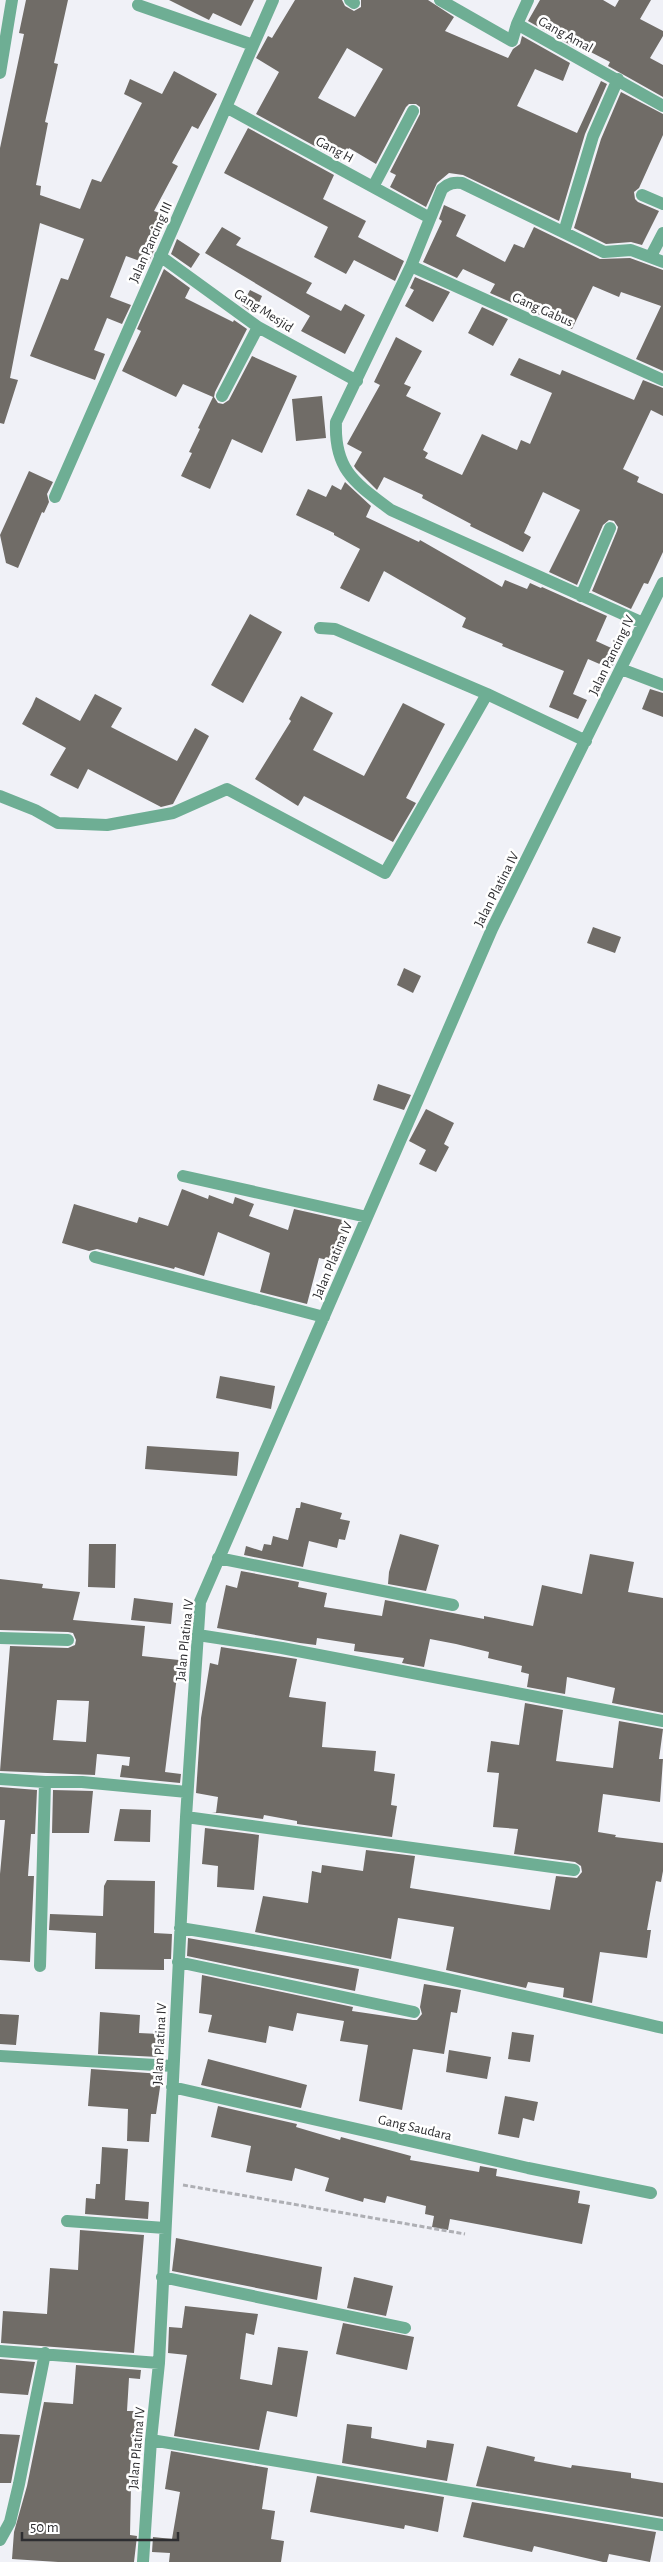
<svg xmlns="http://www.w3.org/2000/svg" width="663" height="2562" viewBox="0 0 663 2562" font-family="'Alegreya Sans',sans-serif">
  <style>
    .building { fill: #706c67; fill-rule: evenodd }
    .lines { fill: none; stroke-linecap: round; stroke-linejoin: round }
    .path { stroke: #aeafb4; stroke-width: 3; stroke-dasharray: 5 2.5; stroke-linecap: butt }
    .minor { stroke: #6eae94; stroke-width: 12 }
    .labels { text-anchor: middle; stroke-width: 5; stroke-linejoin: round; paint-order: stroke }
    .street-label { font-size: 14px; fill: #2e2e31; stroke: #fff }
  </style>
  <rect width="100%" height="100%" fill="#f0f1f7"/>
  <path class="building" d="M26,0H68L54,63L58,64L45,122L48,123L36,185L41,186L40,195L80,209L92,179L101,182L142,103L124,94L130,79L162,94L174,71L217,94L198,129L192,126L172,163L178,166L154,211L165,215L160,228L163,230L148,264L126,256L110,297L131,305L122,324L107,318L94,350L105,354L95,380L30,356L61,278L68,280L84,239L40,223L10,378L18,380L4,424L0,423V148L24,34L19,33Z
    M169,0H254L241,26L213,13L209,20Z
    M295,0H342L345,6L354,11L361,7V0H428L454,17L445,31L508,58L513,49L520,44L522,36L570,63L563,81L535,69L517,106L577,133L601,81L607,84L585,134L559,221L463,175L449,173L437,183L426,207L390,187L396,175L390,172L420,114V107L416,104H409L406,107L376,164L349,148L342,161L256,114L279,72L256,58L268,36L272,38ZM347,48L383,69L355,117L318,98Z
    M540,0H603L615,7L619,0H651L640,19L663,31V36L650,58L663,65V97L608,66L610,62L577,45L576,48L528,21Z
    M621,92L663,114V135L639,188L634,192L635,199L638,202L659,211L642,245L631,242L606,244L574,228L601,139Z
    M248,128L334,175L323,199L366,221L358,237L404,261L395,281L354,260L346,274L314,257L328,227L224,173Z
    M444,205L466,215L456,236L505,262L514,244L524,248L534,227L600,259L630,258L663,270V371L636,359L661,306L621,292L619,297L593,286L572,329L490,293L495,284L463,269L457,278L423,262L442,221L439,219Z
    M222,227L241,238L236,245L312,283L306,293L341,311L345,304L365,315L345,354L301,331L310,316L205,253Z
    M177,239L200,254L191,268L171,254Z
    M164,269L190,288L185,298L233,322L234,320L247,329L215,392L214,397L218,403L223,404L229,400L252,356L297,376L262,453L232,439L210,489L181,476L192,453L189,452L200,429L198,428L213,397L183,384L176,397L122,371L141,331L137,329Z
    M415,277L450,292L433,322L405,306L414,290L410,288Z
    M250,290L262,296L254,314L242,305Z
    M482,307L508,319L493,346L468,333Z
    M396,337L422,351L404,384L411,387L406,396L441,413L423,450L428,453L425,458L462,475L482,434L517,450L521,440L530,444L552,393L510,375L519,358L560,375L562,370L634,400L643,380L663,388V416L651,410L623,469L639,477L637,482L663,494V552L648,584L644,583L631,609L592,591L617,531L618,527L614,521L609,520L603,525L577,585L549,572L580,510L543,492L524,533L531,537L523,552L470,526L471,524L422,498L423,495L384,477L377,490L356,469L354,466L362,452L347,444L380,385L374,382Z
    M322,396L326,438L296,441L292,399Z
    M29,471L53,482L47,494L49,502L44,513L42,512L18,568L6,563L0,535Z
    M345,482L371,506L366,517L419,542L420,540L502,587L505,580L527,589L530,583L541,588L542,587L607,616L596,641L620,652L611,669L588,659L573,694L587,700L578,719L549,707L564,671L502,646L503,644L462,627L466,618L384,571L369,602L340,588L360,549L334,535V533L296,515L308,489L326,497L332,485L341,490Z
    M250,614L282,632L243,703L211,685Z
    M650,689L663,693V717L642,709Z
    M95,694L122,708L111,727L177,761L195,728L209,736L173,804L161,807L88,769L78,789L50,775L66,748L22,724L32,706L36,697L80,721Z
    M301,696L333,713L313,750L364,776L403,703L445,724L406,798L416,803L393,842L304,796L298,806L255,779L291,721L289,719Z
    M593,927L621,937L615,953L587,943Z
    M404,968L421,976L413,993L397,985Z
    M378,1084L411,1095L404,1110L373,1100Z
    M426,1109L454,1123L444,1144L449,1147L436,1172L419,1164L426,1150L409,1141Z
    M182,1189L208,1199L209,1195L233,1204L235,1197L254,1204L249,1216L288,1230L294,1209L347,1221L336,1262L319,1258L307,1304L260,1292L270,1253L218,1232L204,1276L175,1267L174,1269L97,1249L89,1251L62,1243L74,1204L137,1223L139,1217L168,1226Z
    M220,1376L275,1386L271,1409L216,1398Z
    M147,1446L239,1452L237,1476L145,1469Z
    M301,1502L342,1513L340,1519L350,1521L345,1540L339,1539L337,1548L309,1541L303,1567L244,1555L246,1546L262,1551L264,1544L271,1545L273,1536L288,1540L296,1508H300Z
    M400,1534L439,1545L426,1591L388,1584L389,1572Z
    M89,1544H116L115,1588L88,1587Z
    M590,1554L634,1562L628,1592L663,1598V1713L612,1703L615,1688L567,1677L565,1694L527,1687L529,1674L521,1672L522,1666L488,1658L489,1652L456,1644L430,1639L424,1667L402,1663L404,1658L354,1651L355,1644L317,1638L316,1645L300,1643L217,1628L226,1585L237,1588L241,1571L299,1582L298,1587L327,1593L324,1607L382,1616L385,1600L484,1619V1616L533,1626L542,1585L582,1594Z
    M0,1579L43,1584L42,1588L80,1592L73,1620L145,1626L142,1656L179,1660L165,1772L181,1774L180,1783L120,1777L122,1765L129,1766L130,1757L97,1754L95,1775L0,1771L10,1646L68,1648L75,1645L76,1640L73,1633L68,1632L0,1630ZM57,1700L89,1701L86,1742L53,1740Z
    M134,1598L173,1603L171,1624L131,1620Z
    M221,1647L297,1659L289,1697L326,1702L322,1747L376,1751L374,1771L395,1774L391,1805L397,1806L392,1837L297,1824V1821L264,1815L263,1819L212,1812L216,1813L218,1797L196,1793L201,1718L210,1663L218,1665Z
    M525,1703L563,1710L556,1761L613,1768L619,1721L663,1729L659,1759H663L660,1802L603,1794L598,1832L616,1835L615,1837L663,1843V1871L661,1882L656,1881L647,1930H651L647,1958L600,1952L592,2003L563,1997L564,1988L528,1982L526,1988L446,1970L454,1927L398,1918L391,1959L255,1932L263,1896L308,1903L312,1871L321,1873L322,1865L363,1871L366,1850L415,1856L410,1888L550,1910L556,1876L577,1878L582,1872L581,1866L575,1862L514,1854L518,1829L493,1827L499,1773L487,1772L491,1741L519,1745Z
    M0,1787L37,1790L35,1834H31L28,1876H34L30,1962L0,1960V1874L5,1820H0Z
    M53,1790L93,1791L89,1833H52Z
    M120,1809L151,1810L150,1842L114,1841Z
    M205,1828L259,1835L254,1890L217,1887L218,1866L202,1864Z
    M107,1880L155,1881L154,1933L172,1934L171,1959H164V1970L95,1969L96,1933L49,1930L50,1914L103,1916L104,1886Z
    M188,1938L359,1969L355,1991L187,1956Z
    M202,1975L353,2007L352,2011L413,2020H417L422,2014L420,2007L424,1984L461,1990L457,2013L451,2012L444,2054L413,2049L402,2110L359,2101L368,2045L340,2041L344,2021L297,2013L293,2031L269,2026L266,2043L208,2032L212,2015L199,2013Z
    M100,2012L140,2015L139,2033L159,2034L158,2057L98,2054Z
    M0,2014L19,2015L16,2045L0,2044Z
    M512,2032L534,2035L530,2062L508,2059Z
    M449,2050L491,2057L487,2079L446,2072Z
    M208,2059L307,2085L301,2108L201,2085Z
    M91,2069L162,2074L156,2114H151L149,2142L127,2141L128,2109L88,2106Z
    M505,2096L538,2102L534,2121L523,2118L519,2138L498,2134Z
    M218,2106L297,2124L296,2127L340,2140L341,2137L411,2156L410,2160L479,2172L480,2166L497,2169L496,2176L580,2191L578,2203L590,2205L582,2244L450,2219L448,2230L432,2227L434,2216L425,2214L426,2206L387,2196L385,2203L364,2198L363,2202L325,2191L329,2178L295,2168L292,2181L246,2172L251,2146L211,2137Z
    M102,2147L128,2149L125,2200L149,2202L148,2219L85,2214L86,2198L95,2199L96,2184H100Z
    M80,2230L144,2235L134,2353L1,2343L3,2311L47,2314L50,2268L78,2270Z
    M176,2238L322,2267L317,2300L172,2271Z
    M354,2277L393,2286L386,2316L347,2308Z
    M185,2306L258,2314L254,2335L246,2333L240,2379L272,2385L278,2347L308,2351L297,2417L267,2411L259,2450L174,2436L187,2355L168,2353L169,2327L182,2328Z
    M343,2323L414,2337L407,2370L336,2354Z
    M0,2359L35,2362L28,2395L0,2393Z
    M76,2365L141,2370L140,2379L129,2378L127,2411H140L139,2432L133,2431L129,2484L131,2485L130,2535L137,2536L134,2562H58L12,2559L14,2532L27,2486L44,2402L73,2404Z
    M347,2424L372,2427L371,2438L426,2448L427,2440L454,2444L447,2481L342,2463Z
    M0,2434L20,2435L11,2483H0Z
    M487,2446L535,2457L534,2461L571,2468L572,2465L631,2473V2478L663,2483V2517L476,2486Z
    M171,2451L268,2468L262,2509L275,2511L271,2539L284,2541L281,2562H169L170,2553L152,2552L153,2537L172,2539L180,2492L165,2489Z
    M317,2476L444,2497L438,2532L405,2525L404,2529L310,2512Z
    M472,2502L656,2532L650,2562L609,2554L607,2562H603L534,2546L532,2552L463,2537Z"/>
  <g class="lines">
    <path class="path" d="M183,2185L465,2234"/>
    <path class="minor" d="M350,0L354,3
      M440,0L512,41L517,24L663,106
      M138,5L253,45
      M517,24L528,0
      M0,73L12,0
      M226,107L430,218
      M373,187L413,111
      M642,195L663,204
      M564,232L593,136L618,79
      M160,256L258,327L357,381
      M651,256L663,233
      M411,266L663,380
      M222,396L258,327
      M55,497L273,0
      M581,596L610,528
      M643,623L391,510C355,483 334,470 336,422L411,266L442,189C449,183 454,182 462,183L604,252L631,250L663,262
      M320,628L335,629L487,694L586,741
      M621,669L663,685
      M0,796L35,810L58,823L107,825L173,813L227,789L385,873L487,694
      M183,1176L367,1217
      M95,1257L324,1317
      M218,1558L453,1605
      M198,1635L282,1648L663,1721
      M0,1638L68,1640
      M0,1779L45,1782H82L187,1792
      M186,1817L574,1870
      M180,1928C343,1953 503,1991 663,2028
      M178,1962L414,2012
      M40,1966L45,1782
      M0,2056L173,2066
      M172,2087L528,2168L651,2193
      M67,2221L165,2228
      M162,2277L405,2328
      M0,2351L159,2363
      M151,2440L663,2525
      M0,2540L10,2522L19,2484L45,2353
      M143,2562L151,2440L159,2363L186,1817L200,1602L492,929L663,583"/>
  </g>
  <g class="labels">
    <g class="street-label">
      <text transform="translate(566 34) rotate(29)" y="5">Gang Amal</text>
      <text transform="translate(335 149) rotate(28)" y="5">Gang H</text>
      <text transform="translate(150 242) rotate(-66)" y="5">Jalan Pancing III</text>
      <text transform="translate(543 309) rotate(24)" y="5">Gang Gabus</text>
      <text transform="translate(264 310) rotate(33)" y="5">Gang Mesjid</text>
      <text transform="translate(611 655) rotate(-64)" y="5">Jalan Pancing IV</text>
      <text transform="translate(496 889) rotate(-63)" y="5">Jalan Platina IV</text>
      <text transform="translate(332 1260) rotate(-67)" y="5">Jalan Platina IV</text>
      <text transform="translate(184 1640) rotate(-84)" y="5">Jalan Platina IV</text>
      <text transform="translate(159 2044) rotate(-87)" y="5">Jalan Platina IV</text>
      <text transform="translate(415 2127) rotate(13)" y="5">Gang Saudara</text>
      <text transform="translate(136 2448) rotate(-85)" y="5">Jalan Platina IV</text>
    </g>
  </g>
  <path d="M22 2532v8h156v-8" fill="none" stroke="#2e2e31" stroke-width="2.5"/>
  <text x="30" y="2532" font-size="15" fill="#2e2e31" stroke="#ffffff" stroke-width="4" paint-order="stroke">50 m</text>
</svg>
